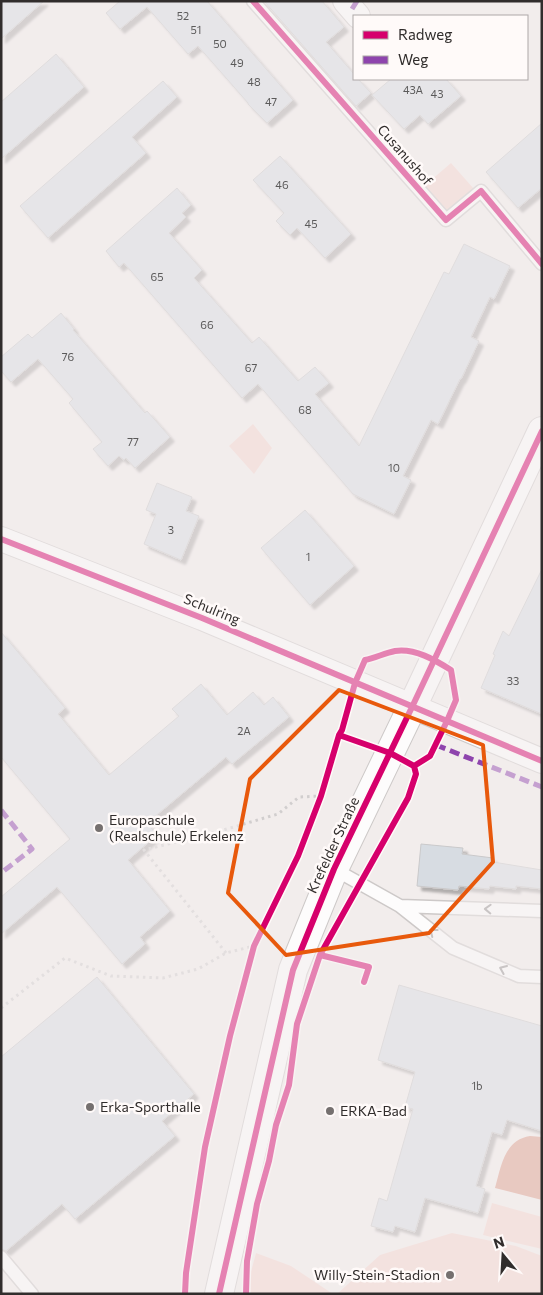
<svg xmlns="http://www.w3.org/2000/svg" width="543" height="1295" viewBox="0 0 543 1295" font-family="Commissioner,sans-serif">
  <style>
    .green { fill: #f4d6cf }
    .water { fill: #dc9d8c }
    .building { fill: #d7dce2; stroke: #cac9ca; filter: url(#shadow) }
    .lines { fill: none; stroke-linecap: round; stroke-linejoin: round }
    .lane-casing { stroke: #cdc9c8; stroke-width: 15 }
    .street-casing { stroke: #cdc9c8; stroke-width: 26 }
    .secondary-casing { stroke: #cdc9c8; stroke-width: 30 }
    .path { stroke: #d1cece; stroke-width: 3; stroke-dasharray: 2.5 4; stroke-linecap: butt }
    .lane { stroke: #fdfcfc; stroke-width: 12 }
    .street { stroke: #fdfcfc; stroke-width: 24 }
    .secondary { stroke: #fdfcfc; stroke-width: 28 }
    .quiet { stroke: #8e44ad; stroke-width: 5; stroke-dasharray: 10 5; stroke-linecap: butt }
    .cycleway-casing { stroke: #fffaf9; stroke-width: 9 }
    .cycleway { stroke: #d6006c; stroke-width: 6 }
    .oneway { stroke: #979494 }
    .marked { fill: none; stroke: #e8590c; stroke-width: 4; stroke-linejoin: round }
    .poi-dot { fill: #75706f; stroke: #fffaf9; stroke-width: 2 }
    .labels { text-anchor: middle; stroke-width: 5; stroke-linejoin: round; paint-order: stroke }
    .number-label { font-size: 11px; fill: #5b5a5a }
    .street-label { font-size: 14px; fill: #312d2c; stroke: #fffaf9 }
    .poi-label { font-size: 14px; fill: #312d2c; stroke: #fffaf9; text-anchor: start }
  </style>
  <defs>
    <filter id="shadow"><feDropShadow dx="4.5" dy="4.5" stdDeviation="1" flood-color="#0004"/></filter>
  </defs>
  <rect width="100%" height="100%" fill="#f2edec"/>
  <path class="green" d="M451,163L474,189L447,214L423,187Z
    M253,424L272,448L254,474L229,446Z
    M492,1203L542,1217V1249L483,1235Z
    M452,1233L516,1246L542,1256V1294H337L380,1255Z
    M256,1253L291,1266L333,1294H245Z"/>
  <path class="water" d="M530,1136L542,1137V1200L495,1188C501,1167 504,1140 530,1136Z"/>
  <path class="building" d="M1,1H44L1,39Z
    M120,1H207L293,100L267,123L248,104V103L198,46L188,54L147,7L120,29L106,13Z
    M264,1H322L344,27L326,42L354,74V79H358L371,93L356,106Z
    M56,54L84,87L1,159V102Z
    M391,79H446L461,96L428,124L420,115L404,129L372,95Z
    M163,81L177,97L132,137L146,153L48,238L20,206Z
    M542,123V188L518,208L486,172Z
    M280,156L351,234L325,258L297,228L290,235L276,221L284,213L253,180Z
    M177,188L191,205L182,213L186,217L169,233L202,270L194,278L252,343L259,337L298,381L315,367L329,383L315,394L359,446L444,272L449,274L464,244L510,266L494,299L490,297L471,337L479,341L461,379H460L438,424L431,420L403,476L411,480L394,514L353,494L258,384L242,398L124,263L119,267L106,251Z
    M61,313L74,329L73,330L145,413L147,411L170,437L135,468L126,458L124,460L119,456L108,466L93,449L102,442L69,403L73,399L38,359L11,382L1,371V357L28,334L32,338Z
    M157,483L192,497L186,511L199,516L181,560L144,544L156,514L146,510Z
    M305,510L354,566L310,605L261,548Z
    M542,569V714L481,688L495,655L493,654L503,631L509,636Z
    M1,632L65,708L58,714L109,775L179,716L172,709L201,684L227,715L253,692L264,705L273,697L289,717L232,764L226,757L147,823L157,835L128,860L170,911L140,937L145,944L122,964L57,887L1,934V897L70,839L1,757Z
    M421,844L463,848L462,854L493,858V862L542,870V889L516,886V889L490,886L489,889L459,886L458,890L417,886Z
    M97,977L194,1094L162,1121L175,1136L75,1219L62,1204L6,1251L1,1249V1057Z
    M399,985L542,1026V1131L507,1120L502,1135L492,1132L476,1186L485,1189L478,1213L425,1198L415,1232L395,1226L393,1232L371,1226L379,1198L387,1201L413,1109L405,1107L415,1072L378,1060Z"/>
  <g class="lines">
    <g class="lane-casing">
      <path id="lane" d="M253,1L446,220L481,191L542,264
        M334,869L400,906L453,948L519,976L542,977
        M400,906L542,911
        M1,1257L32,1294"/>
    </g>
    <g class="street-casing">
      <path id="street" d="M345,1L358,16
        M1,539L202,618L542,761"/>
    </g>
    <g class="secondary-casing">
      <path id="secondary" d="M219,1294L293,970L334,869L413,705L542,431"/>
    </g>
    <path class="path" d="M226,953L144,850L220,831L278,814L299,797L321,796
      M1,1008L65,958L111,976L163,978L198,969L226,953L254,946"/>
    <use href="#lane" class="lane"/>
    <use href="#street" class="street"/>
    <use href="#secondary" class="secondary"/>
    <path class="quiet" d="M352,9L357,1
      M436,745L542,787
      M1,810L32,849L1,873"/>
    <g class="cycleway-casing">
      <path id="cycleway" d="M253,1L446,220L481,191L542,264
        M1,539L202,618L542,761
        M320,955L369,967L364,982
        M185,1294L186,1273L205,1147L230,1036L254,946L298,856L321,796L339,735L342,730L355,683L365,660C375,658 385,653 395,651C415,648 435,660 451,670L456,700L447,721L430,756L414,766L390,753L339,735
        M219,1294L293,970L334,869L413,705L542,431
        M246,1294L247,1261L257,1204L269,1161L276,1125L289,1085L297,1024L320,955L408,798L416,774L414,766"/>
    </g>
    <use href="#cycleway" class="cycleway"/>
  </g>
  <defs><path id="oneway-chevron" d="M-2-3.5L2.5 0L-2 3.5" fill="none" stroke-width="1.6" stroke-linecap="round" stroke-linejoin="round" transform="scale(1.25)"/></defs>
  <g class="oneway">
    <use href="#oneway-chevron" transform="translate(488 909) rotate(-178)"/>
    <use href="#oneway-chevron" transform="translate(433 932) rotate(-142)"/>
    <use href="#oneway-chevron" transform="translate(503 969) rotate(-157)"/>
  </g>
  <path d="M0 0H543V1295H0ZM339,690L483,745L493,862L429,933L286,955L228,893L250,779Z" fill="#f2edec" fill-opacity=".55" fill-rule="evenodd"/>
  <path class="marked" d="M339,690L483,745L493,862L429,933L286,955L228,893L250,779Z"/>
  <g class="poi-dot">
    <circle cx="99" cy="828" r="5"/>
    <circle cx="90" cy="1107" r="5"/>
    <circle cx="330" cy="1111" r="5"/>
    <circle cx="450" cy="1275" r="5"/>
  </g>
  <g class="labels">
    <g class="number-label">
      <text x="183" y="20">52</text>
      <text x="196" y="34">51</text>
      <text x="220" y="48">50</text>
      <text x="237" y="67">49</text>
      <text x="254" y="86">48</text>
      <text x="413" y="94">43A</text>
      <text x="437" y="98">43</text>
      <text x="271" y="106">47</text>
      <text x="282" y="189">46</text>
      <text x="311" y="228">45</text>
      <text x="157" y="281">65</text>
      <text x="207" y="329">66</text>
      <text x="68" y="361">76</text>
      <text x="251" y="372">67</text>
      <text x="305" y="414">68</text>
      <text x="133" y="446">77</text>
      <text x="394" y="472">10</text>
      <text x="171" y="534">3</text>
      <text x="308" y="561">1</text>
      <text x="513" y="685">33</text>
      <text x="244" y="735">2A</text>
      <text x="477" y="1090">1b</text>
    </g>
    <g class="street-label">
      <text transform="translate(405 155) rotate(49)" y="5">Cusanushof</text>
      <text transform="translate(212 609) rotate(22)" y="5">Schulring</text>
      <text transform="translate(333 845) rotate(-65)" y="5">Krefelder Straße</text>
    </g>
    <g class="poi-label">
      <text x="109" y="825">Europaschule<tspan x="109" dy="16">(Realschule) Erkelenz</tspan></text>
      <text x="100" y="1112">Erka-Sporthalle</text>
      <text x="340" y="1116">ERKA-Bad</text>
      <text x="440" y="1280" text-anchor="end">Willy-Stein-Stadion</text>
    </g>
  </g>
  <rect width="543" height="1295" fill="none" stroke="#312d2c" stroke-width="5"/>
  <rect x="353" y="15" width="175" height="65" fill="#fffaf9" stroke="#ada8a7"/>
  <rect x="363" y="31" width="25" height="8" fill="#d6006c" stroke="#ada8a7"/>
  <text x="398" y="40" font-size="15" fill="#312d2c">Radweg</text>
  <rect x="363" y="56" width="25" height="8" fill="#8e44ad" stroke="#ada8a7"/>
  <text x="398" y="65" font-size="15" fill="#312d2c">Weg</text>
  <g transform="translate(503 1255) rotate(342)" stroke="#fffaf9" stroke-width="4" paint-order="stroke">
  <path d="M0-4L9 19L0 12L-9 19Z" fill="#312d2c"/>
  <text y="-8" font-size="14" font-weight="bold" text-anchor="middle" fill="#312d2c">N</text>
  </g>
</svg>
